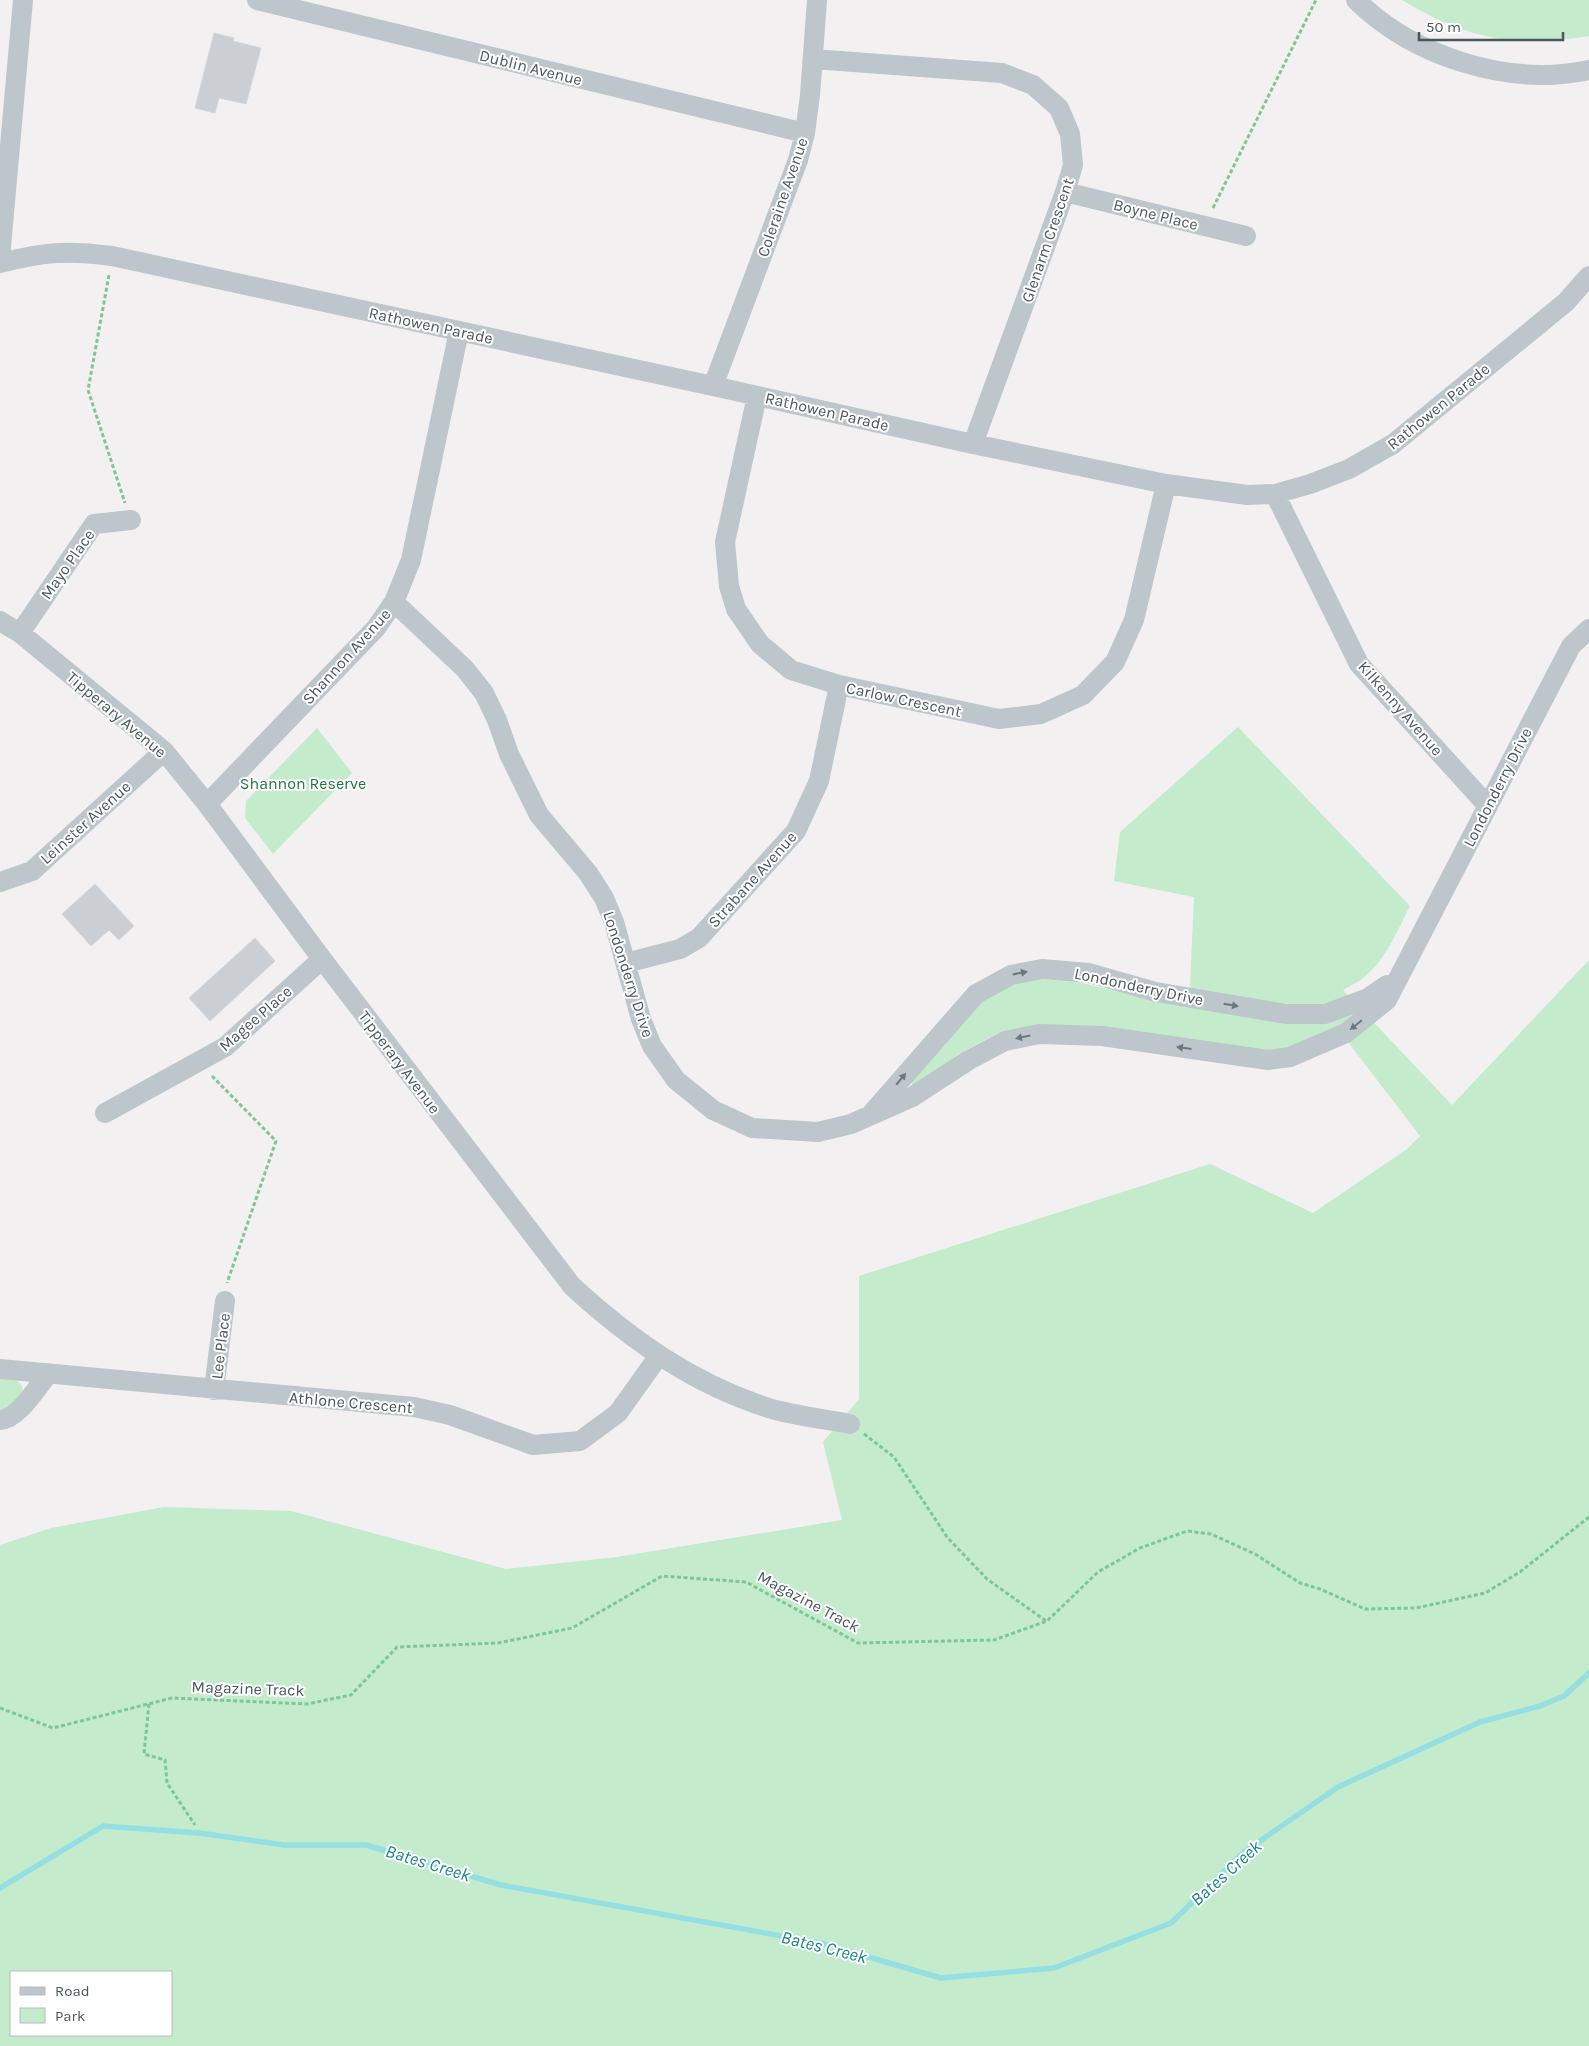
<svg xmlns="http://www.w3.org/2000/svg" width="1589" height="2046" viewBox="0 0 1589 2046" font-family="Karla,sans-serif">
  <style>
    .green { fill: #c3ebcc; fill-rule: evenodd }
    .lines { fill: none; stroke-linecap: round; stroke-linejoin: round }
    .stream { stroke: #95dfe3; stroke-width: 5.5 }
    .building { fill: #cbced2; stroke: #d4d7da }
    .path { stroke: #7ec697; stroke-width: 3; stroke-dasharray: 4 2.5; stroke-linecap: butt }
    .minor { stroke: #bdc6cb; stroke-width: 20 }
    .oneway { fill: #6c787d }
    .labels { text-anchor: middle; stroke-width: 4; stroke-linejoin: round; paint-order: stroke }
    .street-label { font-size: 16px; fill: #4a565b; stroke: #fff }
    .park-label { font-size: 16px; fill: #21763e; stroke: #fff }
    .water-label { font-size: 18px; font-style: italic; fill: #1a8288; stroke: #fff }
  </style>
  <rect width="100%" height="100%" fill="#f2f0f0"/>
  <path class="green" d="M1402,0H1589V36C1513,48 1469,40 1402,0Z
    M1238,727L1410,906C1397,931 1386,960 1363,978C1357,983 1349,986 1343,990L1452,1105L1589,960V2046H0V1545L51,1528L164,1507L291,1511L506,1569L617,1557L842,1520L823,1442L859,1399V1276L1210,1164L1313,1213L1407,1149L1420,1136L1338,1029L1289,1049L1267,1050L1037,1025L998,1033L962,1052L914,1086L910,1082L980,1002L1011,983L1039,979L1082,983L1189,1008L1194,897L1114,881L1120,832ZM11,1972H171V2035H11Z
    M317,728L352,773L273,854L245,818L246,801Z
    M0,1379C11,1379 19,1378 23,1389C20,1400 11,1407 0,1411Z"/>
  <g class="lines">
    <path class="stream" d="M0,1888L103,1826L199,1833L284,1845H366L501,1885L820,1943L941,1978L1054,1968L1171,1923L1244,1852L1338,1787L1480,1722L1540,1706L1564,1696L1589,1673"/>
  </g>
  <path class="building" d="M214,33L234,38L233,41L261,48L246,104L219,98L215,113L195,108Z
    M95,884L134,926L119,940L109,930L91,946L62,914Z
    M255,938L275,961L210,1021L189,998Z"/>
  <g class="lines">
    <path class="path" d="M1213,208L1316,0
      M109,275L88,390L125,503
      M212,1076L276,1141L227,1283
      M864,1434L894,1457L947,1537L965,1556L987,1579L1046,1621
      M149,1704L144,1754L165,1760L167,1783L195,1825
      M0,1708L53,1728L172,1698L307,1704L351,1695L397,1647L498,1643L572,1628L662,1576L746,1582L858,1643L994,1640L1047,1621L1098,1572L1140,1548L1187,1531L1211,1534L1255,1554L1300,1583L1320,1589L1365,1609L1416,1608L1485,1593L1520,1572L1589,1517"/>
    <path class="minor" d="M257,0L805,133
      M1356,0C1414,57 1509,87 1589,70
      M813,59L1002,73L1033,85L1059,108L1070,134L1073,165L1065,192L973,444
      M1065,192L1246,236
      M0,258L23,0
      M0,263C45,252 66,250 112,256L713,386L973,444L1166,484L1247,495L1275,494L1310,484L1349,469L1393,444L1566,302L1589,276
      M713,386L798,160L805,133L810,95L817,0
      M757,396L725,542L729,586L736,609L760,644L791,670L839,685L999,719L1041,714L1083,695L1115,662L1134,620L1166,484
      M1275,494L1359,664L1487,805
      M394,602L465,669L484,693L497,720L509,754L539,815L588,873L604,898L614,922L641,1019L652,1046L676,1080L713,1110L752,1128L818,1132L851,1124L912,1097L969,1060L1005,1041L1039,1034L1102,1036L1268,1060L1290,1057L1346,1033L1387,1000L1571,646L1589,629
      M0,621L20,633L164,751L207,804L322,959L572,1286C631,1340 694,1385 772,1409C797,1416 824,1419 850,1424
      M20,633L94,524L131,520
      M207,804L376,628L394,602L411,560L459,331
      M0,882L32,871L164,751
      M626,963L680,949L699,938L796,831L819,781L839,685
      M105,1113L225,1047L322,959
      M872,1113L976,994L1011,975L1042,969L1089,973L1156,992L1286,1014H1325L1368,998L1387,985
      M0,1369L414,1407L450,1415L533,1445L580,1441L618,1413L658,1357
      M214,1390L225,1301
      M0,1420C18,1419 37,1388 48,1374"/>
  </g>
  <defs><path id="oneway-solid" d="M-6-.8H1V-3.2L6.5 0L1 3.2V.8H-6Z" transform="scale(1.25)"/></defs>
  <g class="oneway">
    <use href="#oneway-solid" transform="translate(1020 973) rotate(-11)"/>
    <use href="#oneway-solid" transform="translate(1231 1005) rotate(10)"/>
    <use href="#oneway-solid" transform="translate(1356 1025) rotate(141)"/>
    <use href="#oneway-solid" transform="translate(1023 1037) rotate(168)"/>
    <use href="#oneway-solid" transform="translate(1184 1048) rotate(-172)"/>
    <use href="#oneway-solid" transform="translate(901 1079) rotate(-50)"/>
  </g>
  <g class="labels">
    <g class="street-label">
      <text transform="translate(531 67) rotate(14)" y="6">Dublin Avenue</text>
      <text transform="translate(782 197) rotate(-71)" y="6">Coleraine Avenue</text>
      <text transform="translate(1156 214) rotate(14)" y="6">Boyne Place</text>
      <text transform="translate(1047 240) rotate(-71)" y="6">Glenarm Crescent</text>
      <text transform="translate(431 325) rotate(12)" y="6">Rathowen Parade</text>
      <text transform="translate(1438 406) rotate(-39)" y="6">Rathowen Parade</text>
      <text transform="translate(827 411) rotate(13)" y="6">Rathowen Parade</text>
      <text transform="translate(67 564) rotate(-55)" y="6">Mayo Place</text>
      <text transform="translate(346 656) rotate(-48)" y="6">Shannon Avenue</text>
      <text transform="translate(904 699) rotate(12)" y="6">Carlow Crescent</text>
      <text transform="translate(1401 708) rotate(49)" y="6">Kilkenny Avenue</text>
      <text transform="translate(117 714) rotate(40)" y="6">Tipperary Avenue</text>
      <text transform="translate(1497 787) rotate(-63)" y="6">Londonderry Drive</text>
      <text transform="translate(85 822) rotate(-42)" y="6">Leinster Avenue</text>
      <text transform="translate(752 879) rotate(-48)" y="6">Strabane Avenue</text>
      <text transform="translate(629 974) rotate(72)" y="6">Londonderry Drive</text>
      <text transform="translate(1139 986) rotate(12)" y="6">Londonderry Drive</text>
      <text transform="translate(255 1018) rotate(-41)" y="6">Magee Place</text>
      <text transform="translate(400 1062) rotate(53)" y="6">Tipperary Avenue</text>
      <text transform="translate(220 1346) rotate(-83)" y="6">Lee Place</text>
      <text transform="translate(351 1402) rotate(5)" y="6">Athlone Crescent</text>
      <text transform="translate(809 1601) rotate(28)" y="6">Magazine Track</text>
      <text transform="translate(248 1688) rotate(2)" y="6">Magazine Track</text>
    </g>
    <g class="park-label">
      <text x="303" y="789">Shannon Reserve</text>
    </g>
    <g class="water-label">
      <text transform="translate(428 1863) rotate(17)" y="6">Bates Creek</text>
      <text transform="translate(1226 1873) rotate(-42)" y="6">Bates Creek</text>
      <text transform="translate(824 1947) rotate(14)" y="6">Bates Creek</text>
    </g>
  </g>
  <rect x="10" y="1971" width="162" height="65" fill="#ffffff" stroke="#b7bbbd"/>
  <rect x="20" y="1987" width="25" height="8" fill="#bdc6cb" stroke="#b7bbbd"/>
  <text x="55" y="1996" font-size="15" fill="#4a565b">Road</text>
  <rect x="20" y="2008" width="25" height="15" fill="#c3ebcc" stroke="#b7bbbd"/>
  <text x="55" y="2021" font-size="15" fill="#4a565b">Park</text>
  <path d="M1419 32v8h144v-8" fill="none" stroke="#4a565b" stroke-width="2.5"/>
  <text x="1426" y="32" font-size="15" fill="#4a565b" stroke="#ffffff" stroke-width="4" paint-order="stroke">50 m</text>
</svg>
